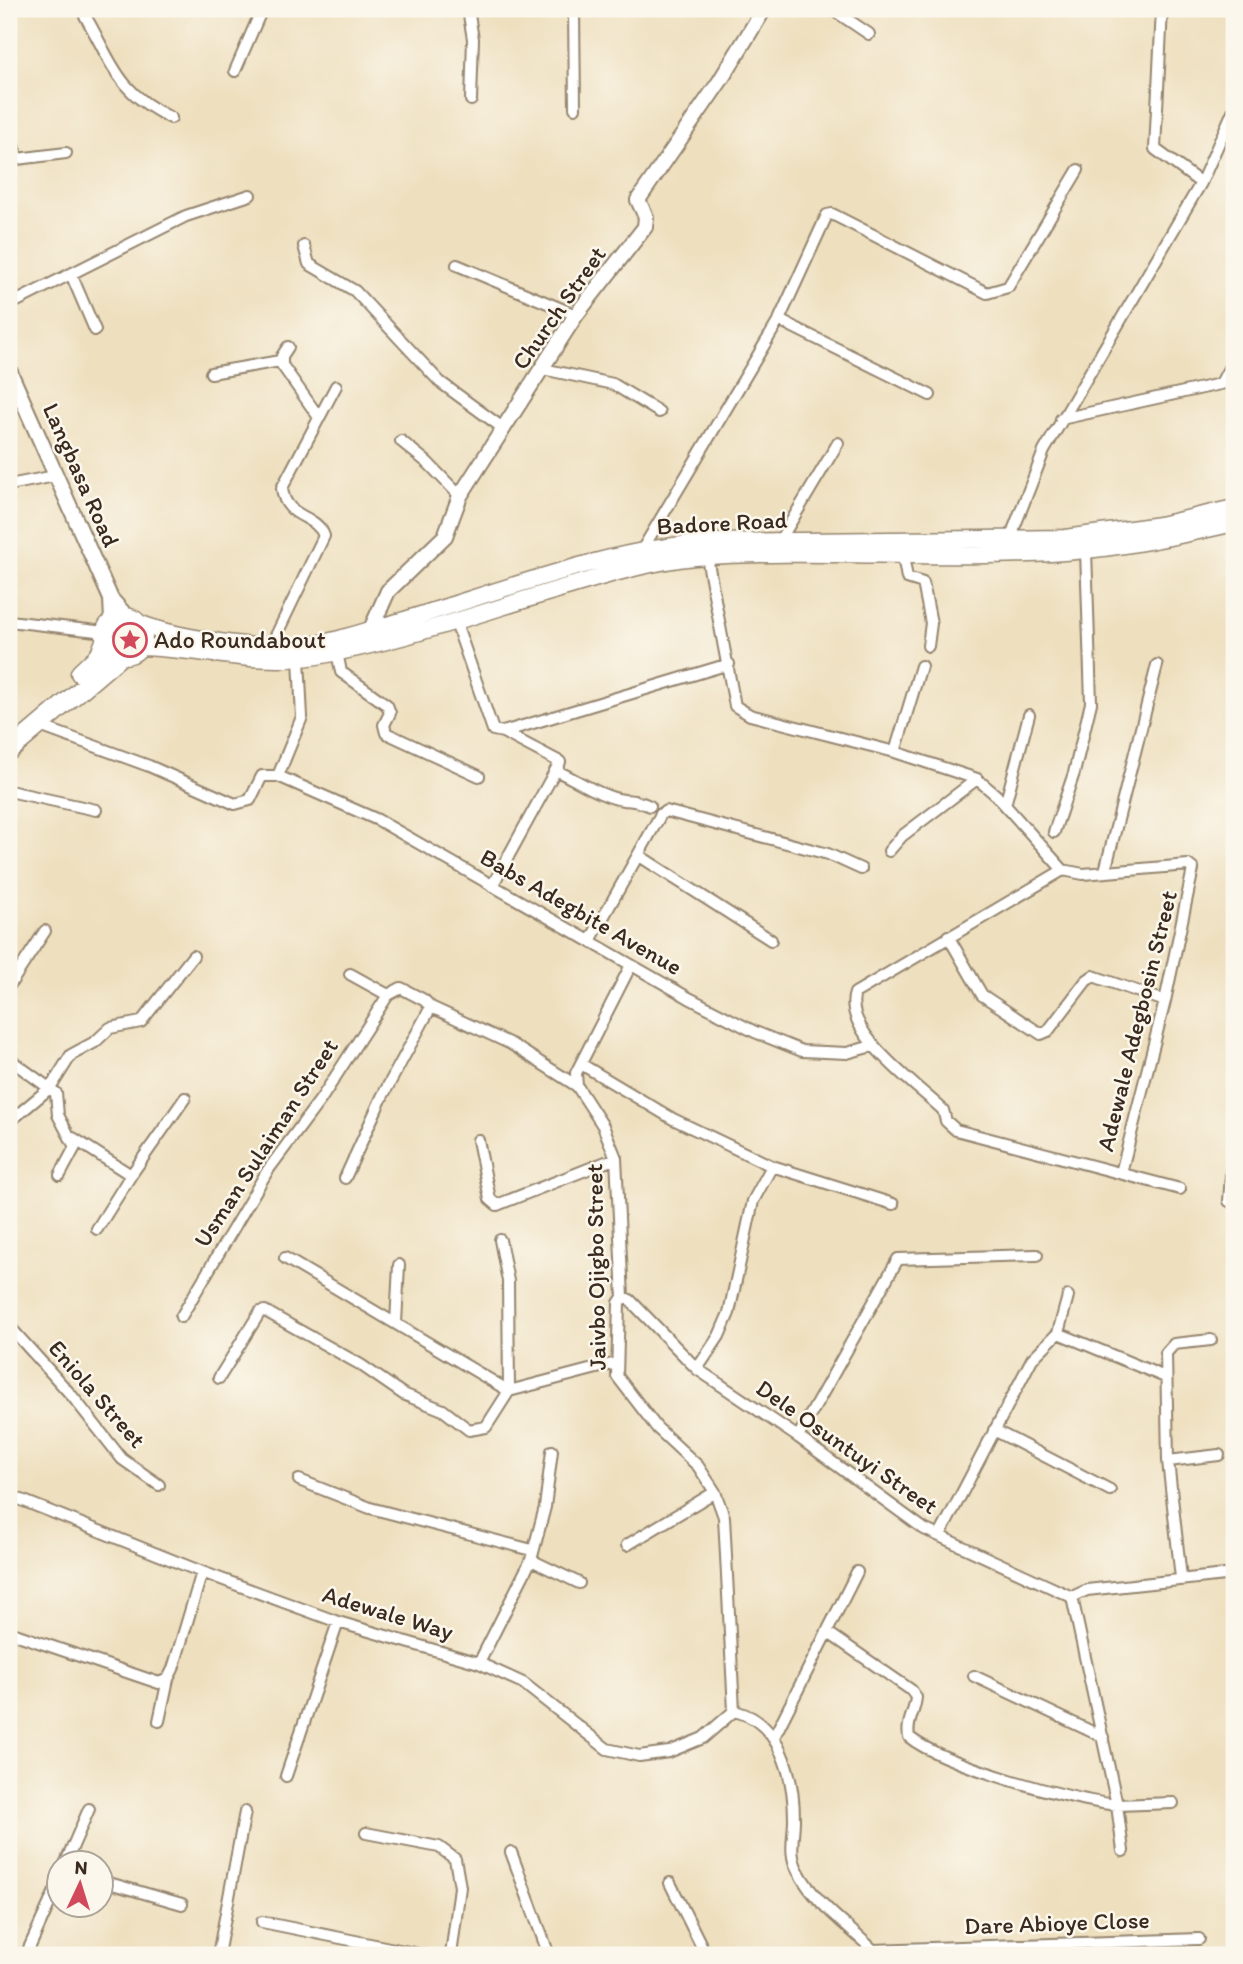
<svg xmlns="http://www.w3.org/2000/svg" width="1243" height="1964" viewBox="0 0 1243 1964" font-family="Itim,sans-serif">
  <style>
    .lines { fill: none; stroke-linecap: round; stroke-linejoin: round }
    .minor-casing { stroke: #94846e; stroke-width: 14 }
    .tertiary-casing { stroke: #94846e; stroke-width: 18 }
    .secondary-casing { stroke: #94846e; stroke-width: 19 }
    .primary-casing { stroke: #94846e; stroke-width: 21 }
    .minor { stroke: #fff; stroke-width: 10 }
    .tertiary { stroke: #fff; stroke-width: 14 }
    .secondary { stroke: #fff; stroke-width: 16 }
    .primary { stroke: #fff; stroke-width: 18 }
    .labels { text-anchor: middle; stroke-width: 5; stroke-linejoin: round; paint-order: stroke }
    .street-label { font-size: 24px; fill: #3b2a1e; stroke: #fbf7ec }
    .poi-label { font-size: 24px; fill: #3b2a1e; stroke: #fbf7ec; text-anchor: start }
  </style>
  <rect width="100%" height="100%" fill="#fbf7ec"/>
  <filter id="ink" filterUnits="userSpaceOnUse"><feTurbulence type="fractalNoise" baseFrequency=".0143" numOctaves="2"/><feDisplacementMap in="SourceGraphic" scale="14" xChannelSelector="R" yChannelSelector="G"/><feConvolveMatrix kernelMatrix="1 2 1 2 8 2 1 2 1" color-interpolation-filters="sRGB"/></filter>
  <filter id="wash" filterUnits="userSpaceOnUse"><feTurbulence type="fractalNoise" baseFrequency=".00686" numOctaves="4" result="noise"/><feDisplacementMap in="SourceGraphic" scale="28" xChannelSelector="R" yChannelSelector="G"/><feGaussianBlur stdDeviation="1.57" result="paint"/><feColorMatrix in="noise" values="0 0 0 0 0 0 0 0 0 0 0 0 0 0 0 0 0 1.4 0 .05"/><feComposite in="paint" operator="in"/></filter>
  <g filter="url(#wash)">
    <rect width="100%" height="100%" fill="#eedfbe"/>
  </g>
  <g filter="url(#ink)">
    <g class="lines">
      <g class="minor-casing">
        <path id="minor" d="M81,9C112,59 113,90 171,118
          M468,9L473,39L471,100
          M574,9L575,108
          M832,9L869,34
          M1162,9L1155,149L1201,183
          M235,71L262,9
          M9,131L17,158
          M9,160L66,153
          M304,246L309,264L355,291L440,382L504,429
          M457,265L576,315
          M71,274L95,330
          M9,305L186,216L250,195
          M779,320L930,395
          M288,347L282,356V365L318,416
          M543,369L613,384L659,412
          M211,373L280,361
          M1221,383L1234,359
          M1061,419L1234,381
          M401,441L428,463L460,496
          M9,485L55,476
          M1009,541L1044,451L1201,183L1234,109
          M779,542L838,443
          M642,550L779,320L827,215L832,214L987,293L1008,287L1078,170
          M903,556L907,578L923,583L931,623L928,646
          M707,557L735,706L750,715L895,752L977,779L996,795L1063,870L1083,874L1188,865L1193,869L1165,1001L1121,1173
          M455,620L493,730L503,732L560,762L492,886
          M9,621L105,632
          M271,646L324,536C316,513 285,520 282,488L336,386
          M337,652L341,672L387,705L390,713L384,725L386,733L479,776
          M37,725L149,766L235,804L250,800L262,776H278L302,717L299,659
          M503,732L729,664
          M895,752L921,666
          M557,771C577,780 603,798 624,800C634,801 639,801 650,806
          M278,776L378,820L689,998L755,1032L802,1051L847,1053L872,1046
          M9,791L96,810
          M1005,805L1029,715
          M1054,832L1074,773L1091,703L1086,550
          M889,851L902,836L977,779
          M638,855L771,940
          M1063,870L855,993C841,1032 917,1085 943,1110L946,1121L956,1130L1180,1189
          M1105,871L1157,665
          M948,936L982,995L1041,1034L1048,1031L1086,981L1093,976L1165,1001
          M591,939L661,814L666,811L828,854L861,869
          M631,965L576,1073L577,1086L603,1126L616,1158L623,1297L619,1303L617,1376L657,1428L698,1466L715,1492L724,1517L734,1711
          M350,974L388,995L401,988L424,1000L431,1007L511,1044L577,1086
          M9,986L45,931
          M9,1059L56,1093L58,1115L75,1147L60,1175
          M581,1064L673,1119L772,1166L893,1204
          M9,1122L51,1087L71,1055L95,1042L110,1028L141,1022L193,956
          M73,1138L131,1175L97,1229
          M478,1140L490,1199L497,1205L616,1158
          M131,1175L185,1098
          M345,1178L382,1097L431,1007
          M1229,1201L1234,1137
          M285,1258L509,1391L616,1363
          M623,1297L630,1300L697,1369L798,1437L924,1529L1072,1597
          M181,1317L268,1170L321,1099L388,995
          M396,1323L399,1265
          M9,1326L73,1397L122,1459L159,1485
          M1058,1333L1165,1377
          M697,1369L719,1336L729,1313L753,1201L772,1166
          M219,1378L260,1312L265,1311L361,1365L403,1394L443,1410L469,1430L486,1427L509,1391L508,1281L500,1240
          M994,1430L1110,1490
          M798,1437L898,1259L1037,1255
          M1168,1461L1219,1455
          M299,1480L370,1508L532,1550
          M9,1495L202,1572L338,1622L479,1663L523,1683L607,1749L639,1756L669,1752L703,1738L734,1711
          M940,1535L1032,1359L1058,1333L1068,1296
          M627,1545L715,1492
          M531,1560L579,1583
          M1181,1578L1168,1461L1166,1353L1174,1344L1211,1340
          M1072,1597L1087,1590L1234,1574
          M9,1632L159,1683L168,1679L173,1669L202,1572
          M827,1632L911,1690L916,1697C915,1712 906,1722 909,1737C942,1764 1073,1801 1117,1805L1072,1597
          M479,1663L531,1560L545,1507L552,1451
          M974,1676L1103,1737
          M734,1711C780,1721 794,1776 794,1819C794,1838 788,1853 798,1871C815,1904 850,1927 876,1953
          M159,1721L168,1679
          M774,1737L857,1572
          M286,1776L338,1622
          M366,1833L439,1847L455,1859L460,1887L451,1955
          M1123,1851L1117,1805L1173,1803
          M511,1852L549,1955
          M66,1862L89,1809
          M102,1881L182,1904
          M670,1883L706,1955
          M262,1922L424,1955
          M873,1950L1199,1939
          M26,1955L60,1880
          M218,1955L245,1812"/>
      </g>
      <g class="tertiary-casing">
        <path id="tertiary" d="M9,370L111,599L127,617
          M111,599L112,620
          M371,629L388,591L445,536L460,496L576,315L645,227L646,217L638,200L720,81L764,9"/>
      </g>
      <g class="secondary-casing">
        <path id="secondary" d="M141,624C178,638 263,651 303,646C337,642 368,630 401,621C498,592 613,547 714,542L1065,538L1160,525L1234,508
          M139,647C198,648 258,666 317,656C402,642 487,610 570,586C611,574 652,561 695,557C817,548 941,561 1064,552C1121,548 1178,536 1234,523"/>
      </g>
      <g class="primary-casing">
        <path id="primary" d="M105 636a19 19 0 1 1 38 0a19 19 0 1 1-38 0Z
          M80,673L100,654L105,641
          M9,751L123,654"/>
      </g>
      <use href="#minor" class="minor"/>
      <use href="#tertiary" class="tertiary"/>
      <use href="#secondary" class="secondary"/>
      <use href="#primary" class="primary"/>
    </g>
  </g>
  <defs>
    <g id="sight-ring" transform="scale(1.75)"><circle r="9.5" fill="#fbf7ec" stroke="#d1495b" stroke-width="1.5"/><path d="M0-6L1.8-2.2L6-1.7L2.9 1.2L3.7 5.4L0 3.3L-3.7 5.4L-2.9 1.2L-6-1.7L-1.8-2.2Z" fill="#d1495b"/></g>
  </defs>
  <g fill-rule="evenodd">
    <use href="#sight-ring" x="130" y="640"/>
  </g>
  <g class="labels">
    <g class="street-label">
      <text transform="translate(559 308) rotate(-55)" y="8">Church Street</text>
      <text transform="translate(81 475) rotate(66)" y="8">Langbasa Road</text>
      <text transform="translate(722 523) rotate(-3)" y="8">Badore Road</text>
      <text transform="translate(581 912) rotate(30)" y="8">Babs Adegbite Avenue</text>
      <text transform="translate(1137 1021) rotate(-76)" y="8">Adewale Adegbosin Street</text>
      <text transform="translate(266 1143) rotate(-57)" y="8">Usman Sulaiman Street</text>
      <text transform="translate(596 1267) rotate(-91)" y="8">Jaivbo Ojigbo Street</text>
      <text transform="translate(97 1394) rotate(49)" y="8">Eniola Street</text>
      <text transform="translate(847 1447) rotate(35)" y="8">Dele Osuntuyi Street</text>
      <text transform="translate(388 1613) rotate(17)" y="8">Adewale Way</text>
      <text transform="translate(1057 1923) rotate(-2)" y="8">Dare Abioye Close</text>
    </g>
    <g class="poi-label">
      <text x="154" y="648">Ado Roundabout</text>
    </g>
  </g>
  <rect width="1243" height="1964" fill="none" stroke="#fbf7ec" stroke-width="35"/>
  <g transform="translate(80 1884) rotate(4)"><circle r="33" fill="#fbf7ec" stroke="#aea59a" stroke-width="2"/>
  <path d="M0-5L12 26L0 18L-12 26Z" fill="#d1495b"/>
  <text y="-10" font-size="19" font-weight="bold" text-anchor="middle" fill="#3b2a1e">N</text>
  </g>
</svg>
